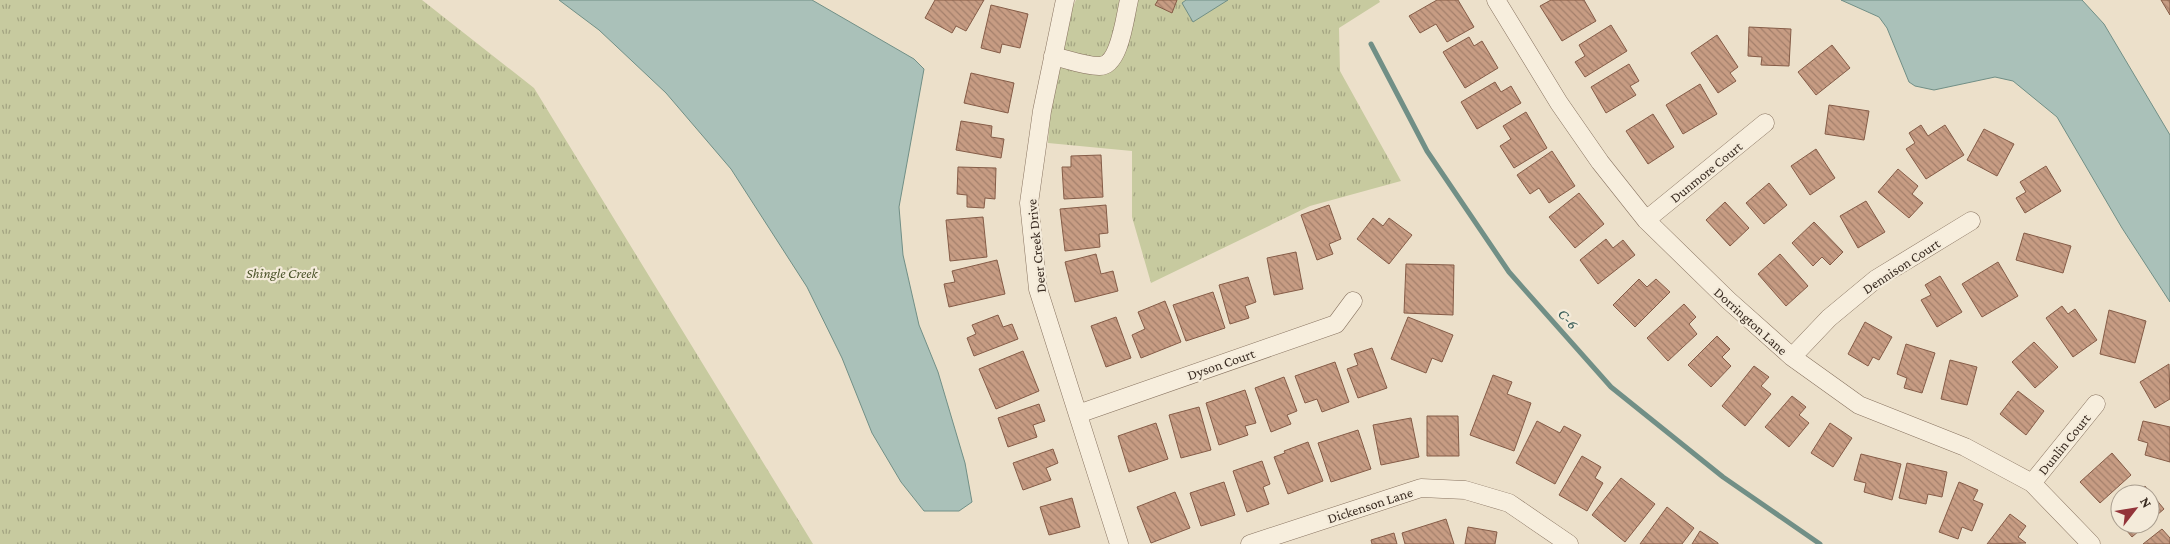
<svg xmlns="http://www.w3.org/2000/svg" width="2170" height="544" viewBox="0 0 2170 544" font-family="'Crimson Pro',serif">
  <style>
    .park { fill: url(#park-tufts) }
    .water { fill: #aac1b9; stroke: #718f86 }
    .lines { fill: none; stroke-linecap: round; stroke-linejoin: round }
    .stream { stroke: #718f86; stroke-width: 5 }
    .building { fill: url(#building-back-hatch); stroke: #855c47 }
    .minor-casing { stroke: #887360; stroke-width: 19 }
    .minor { stroke: #f7eedd; stroke-width: 18 }
    .labels { text-anchor: middle; stroke-width: 4.5; stroke-linejoin: round; paint-order: stroke }
    .street-label { font-size: 14px; fill: #3a2c22; stroke: #f4ebda }
    .park-label { font-size: 14px; font-style: italic; fill: #4c542a; stroke: #f4ebda }
    .water-label { font-size: 15px; font-style: italic; fill: #325854; stroke: #f4ebda }
  </style>
  <defs>
    <pattern id="park-tufts" width="24" height="20" patternUnits="userSpaceOnUse" patternTransform="scale(1.25)"><rect width="24" height="20" fill="#c7ca9f"/><path d="M3 7l-1-3M5 7V3M7 7l1-3M15 17l-1-3M17 17v-4M19 17l1-3" fill="none" stroke="#a3a481"/></pattern>
    <pattern id="building-back-hatch" width="6" height="6" patternUnits="userSpaceOnUse" patternTransform="scale(1.25)"><rect width="6" height="6" fill="#c79c83"/><path d="M-1 5l2 2M0 0l6 6M5-1l2 2" fill="none" stroke="#a37f6b"/></pattern>
  </defs>
  <rect width="100%" height="100%" fill="#ece0ca"/>
  <path class="park" d="M0,0H422L534,88L813,544H0Z
    M1076,0H1379L1380,2L1339,28L1340,71L1401,181L1310,206L1151,283L1132,217V151L1048,143C1052,97 1055,42 1076,0Z"/>
  <path class="water" d="M559,0H812L914,59L924,69L899,207L903,255L919,325L938,372L965,463L972,502L959,511H924L901,482L872,433L842,358L807,287L731,169L666,93L599,30Z
    M1186,0H1228L1193,22L1182,3Z
    M1841,0H2082L2104,24L2170,135V302L2122,228L2057,117L2013,81L1995,77L1934,90L1915,86L1909,82L1887,28L1879,17Z"/>
  <g class="lines">
    <path class="stream" d="M1371,44L1427,151L1509,272L1611,387L1723,477L1820,544"/>
  </g>
  <path class="building" d="M935,0H984L966,31L956,26L952,33L925,18Z
    M1158,0H1177L1172,13L1155,5Z
    M1437,0H1458L1474,27L1447,42L1436,24L1420,33L1409,16Z
    M1551,0H1584L1596,21L1562,41L1540,6Z
    M2161,0H2170V15Z
    M991,5L1028,14L1020,48L1002,44L1000,53L981,48Z
    M1611,25L1627,51L1585,77L1575,62L1585,56L1579,45Z
    M1749,27L1791,29L1789,66L1761,65L1762,57L1748,56Z
    M1717,35L1738,67L1730,73L1736,81L1718,93L1691,53Z
    M1469,37L1474,46L1482,41L1498,68L1465,88L1443,52Z
    M1832,45L1850,68L1816,95L1798,72Z
    M1629,64L1639,81L1630,86L1636,95L1606,113L1591,87Z
    M971,73L1014,83L1008,113L964,103Z
    M1495,82L1501,92L1511,86L1521,103L1477,129L1461,102Z
    M1700,84L1717,114L1683,134L1666,105Z
    M1829,105L1869,111L1864,140L1825,134Z
    M1526,112L1547,148L1514,168L1500,146L1511,139L1503,126Z
    M1653,114L1674,147L1648,164L1626,131Z
    M961,121L992,126L991,137L1004,139L1001,158L956,150Z
    M1921,125L1928,136L1945,125L1964,155L1926,179L1906,149L1915,143L1909,133Z
    M1984,129L2014,144L1997,176L1967,160Z
    M1816,149L1835,178L1810,195L1791,166Z
    M1552,151L1575,186L1549,203L1539,188L1530,194L1517,175Z
    M1101,155L1103,197L1064,199L1062,167H1071V156Z
    M2046,166L2061,191L2025,213L2016,198L2026,192L2020,182Z
    M958,167L996,168L995,199L985,198L984,208L967,207V195L957,194Z
    M1898,169L1918,186L1912,194L1923,203L1909,218L1878,192Z
    M1769,183L1787,205L1764,224L1746,203Z
    M1579,193L1604,224L1575,248L1549,217Z
    M1866,201L1885,232L1858,248L1840,216Z
    M1725,202L1749,228L1730,246L1706,220Z
    M1106,205L1108,233L1099,234L1100,247L1065,251L1060,209Z
    M1329,205L1341,239L1329,244L1333,254L1317,260L1301,215Z
    M983,217L987,257L950,261L946,220Z
    M1373,218L1383,226L1389,218L1412,235L1389,264L1357,239Z
    M1814,222L1843,252L1830,265L1822,257L1813,266L1792,243Z
    M2024,233L2071,246L2063,273L2016,260Z
    M1606,239L1613,248L1623,240L1635,255L1598,284L1580,260Z
    M1296,252L1303,289L1274,295L1267,258Z
    M1096,254L1101,274L1113,271L1118,291L1075,302L1065,262Z
    M1780,254L1808,286L1786,306L1758,274Z
    M997,260L1005,294L949,307L944,284L955,282L952,271Z
    M1998,262L2018,296L1982,317L1962,284Z
    M1406,264L1454,265L1453,315L1404,313Z
    M1940,276L1962,312L1937,327L1921,300L1931,295L1925,285Z
    M1248,277L1256,302L1245,306L1249,318L1230,324L1219,285Z
    M1639,279L1647,287L1656,279L1670,292L1635,327L1613,305Z
    M1213,292L1225,328L1186,341L1173,305Z
    M1165,301L1181,342L1141,358L1132,335L1145,329L1138,312Z
    M1684,304L1696,317L1689,324L1697,334L1668,361L1647,338Z
    M2062,306L2068,314L2075,309L2097,340L2073,357L2046,318Z
    M2109,310L2146,321L2135,363L2100,354Z
    M998,315L1003,327L1012,324L1018,339L974,356L967,338L976,334L972,325Z
    M1116,317L1131,358L1106,367L1091,326Z
    M1408,317L1453,335L1442,362L1432,358L1426,373L1391,359Z
    M1865,322L1892,337L1879,360L1873,357L1868,366L1848,354Z
    M1717,336L1730,349L1722,357L1731,366L1711,387L1688,365Z
    M2034,342L2058,367L2035,388L2012,362Z
    M1906,344L1935,353L1922,393L1904,388L1907,378L1897,374Z
    M1372,348L1387,388L1358,398L1347,369L1358,365L1354,354Z
    M1023,351L1039,391L996,409L979,369Z
    M1950,360L1977,367L1967,405L1941,399Z
    M1335,362L1349,402L1322,412L1317,399L1305,403L1295,376Z
    M2169,364L2170,399L2155,408L2140,382Z
    M1754,366L1769,377L1761,386L1771,394L1745,426L1722,406Z
    M1493,375L1512,382L1507,394L1531,403L1514,451L1470,435Z
    M1284,377L1297,411L1287,415L1291,424L1271,432L1255,388Z
    M1245,390L1256,423L1245,426L1248,435L1219,445L1206,403Z
    M2018,391L2044,411L2026,435L2000,414Z
    M1792,396L1806,407L1799,415L1809,423L1789,447L1765,427Z
    M1039,404L1045,421L1033,425L1037,437L1008,447L998,418Z
    M1199,407L1211,450L1181,458L1169,415Z
    M1427,416H1458L1459,456H1427Z
    M1411,418L1419,457L1381,465L1373,425Z
    M1537,421L1560,433L1564,426L1581,435L1555,484L1516,463Z
    M2143,421L2170,427V462L2145,455L2148,443L2138,440Z
    M1156,423L1168,459L1129,472L1118,436Z
    M1830,423L1852,438L1833,467L1811,453Z
    M1358,430L1371,469L1331,482L1318,443Z
    M1308,442L1323,481L1288,494L1274,457L1285,453L1284,451Z
    M1053,449L1058,463L1046,468L1051,480L1023,490L1013,463Z
    M2112,453L2131,475L2100,503L2080,482Z
    M1861,454L1901,464L1892,500L1864,492L1866,483L1854,480Z
    M1582,456L1601,467L1595,478L1603,483L1587,511L1559,495Z
    M1262,461L1270,484L1263,487L1269,504L1247,512L1233,471Z
    M1907,463L1947,472L1942,497L1928,494L1926,504L1899,498Z
    M1621,478L1655,504L1625,542L1592,515Z
    M1224,482L1235,515L1201,526L1190,493Z
    M1959,482L1978,490L1973,500L1983,504L1972,531L1962,527L1958,539L1939,532Z
    M2145,486L2164,509L2150,521V494H2136Z
    M1175,492L1190,528L1151,543L1137,507Z
    M1072,498L1080,527L1049,535L1040,507Z
    M1667,507L1694,528L1682,544H1640Z
    M2010,514L2026,526L2018,537L2026,543L1987,544Z
    M1446,519L1454,544H1405L1402,533Z
    M2123,524H2147L2132,537L2122,525Z
    M1468,527L1497,532L1495,544H1465Z
    M2162,529L2170,538V544H2143Z
    M1700,531L1718,543V544H1692Z
    M1394,533L1397,544H1372L1371,540Z"/>
  <g class="lines">
    <g class="minor-casing">
      <path id="minor" d="M1065,0L1042,111L1029,203L1038,289L1119,544
        M1496,0L1559,103L1600,162L1646,220L1728,300L1792,357L1859,405L1965,447L2032,483L2091,544
        M1053,56C1067,59 1084,66 1099,66C1120,67 1125,16 1129,0
        M1646,220L1765,123
        M1792,357L1829,318L1876,279L1971,221
        M1078,414L1336,324L1353,301
        M2032,483L2096,404
        M1250,544L1421,488L1465,490L1509,503L1569,544"/>
    </g>
    <use href="#minor" class="minor"/>
  </g>
  <g class="labels">
    <g class="street-label">
      <text transform="translate(1706 172) rotate(-39)" y="5">Dunmore Court</text>
      <text transform="translate(1036 246) rotate(-96)" y="5">Deer Creek Drive</text>
      <text transform="translate(1901 266) rotate(-33)" y="5">Dennison Court</text>
      <text transform="translate(1751 321) rotate(42)" y="5">Dorrington Lane</text>
      <text transform="translate(1221 364) rotate(-19)" y="5">Dyson Court</text>
      <text transform="translate(2064 444) rotate(-51)" y="5">Dunlin Court</text>
      <text transform="translate(1370 505) rotate(-18)" y="5">Dickenson Lane</text>
    </g>
    <g class="park-label">
      <text x="282" y="278">Shingle Creek</text>
    </g>
    <g class="water-label">
      <text transform="translate(1568 319) rotate(48)" y="5">C-6</text>
    </g>
  </g>
  <g transform="translate(2135 509) rotate(59)"><circle r="24" fill="#f4ebda" stroke="#aa9f90"/>
  <path d="M0-4L9 19L0 12L-9 19Z" fill="#93343a"/>
  <text y="-8" font-size="14" font-weight="bold" text-anchor="middle" fill="#3a2c22">N</text>
  </g>
</svg>
